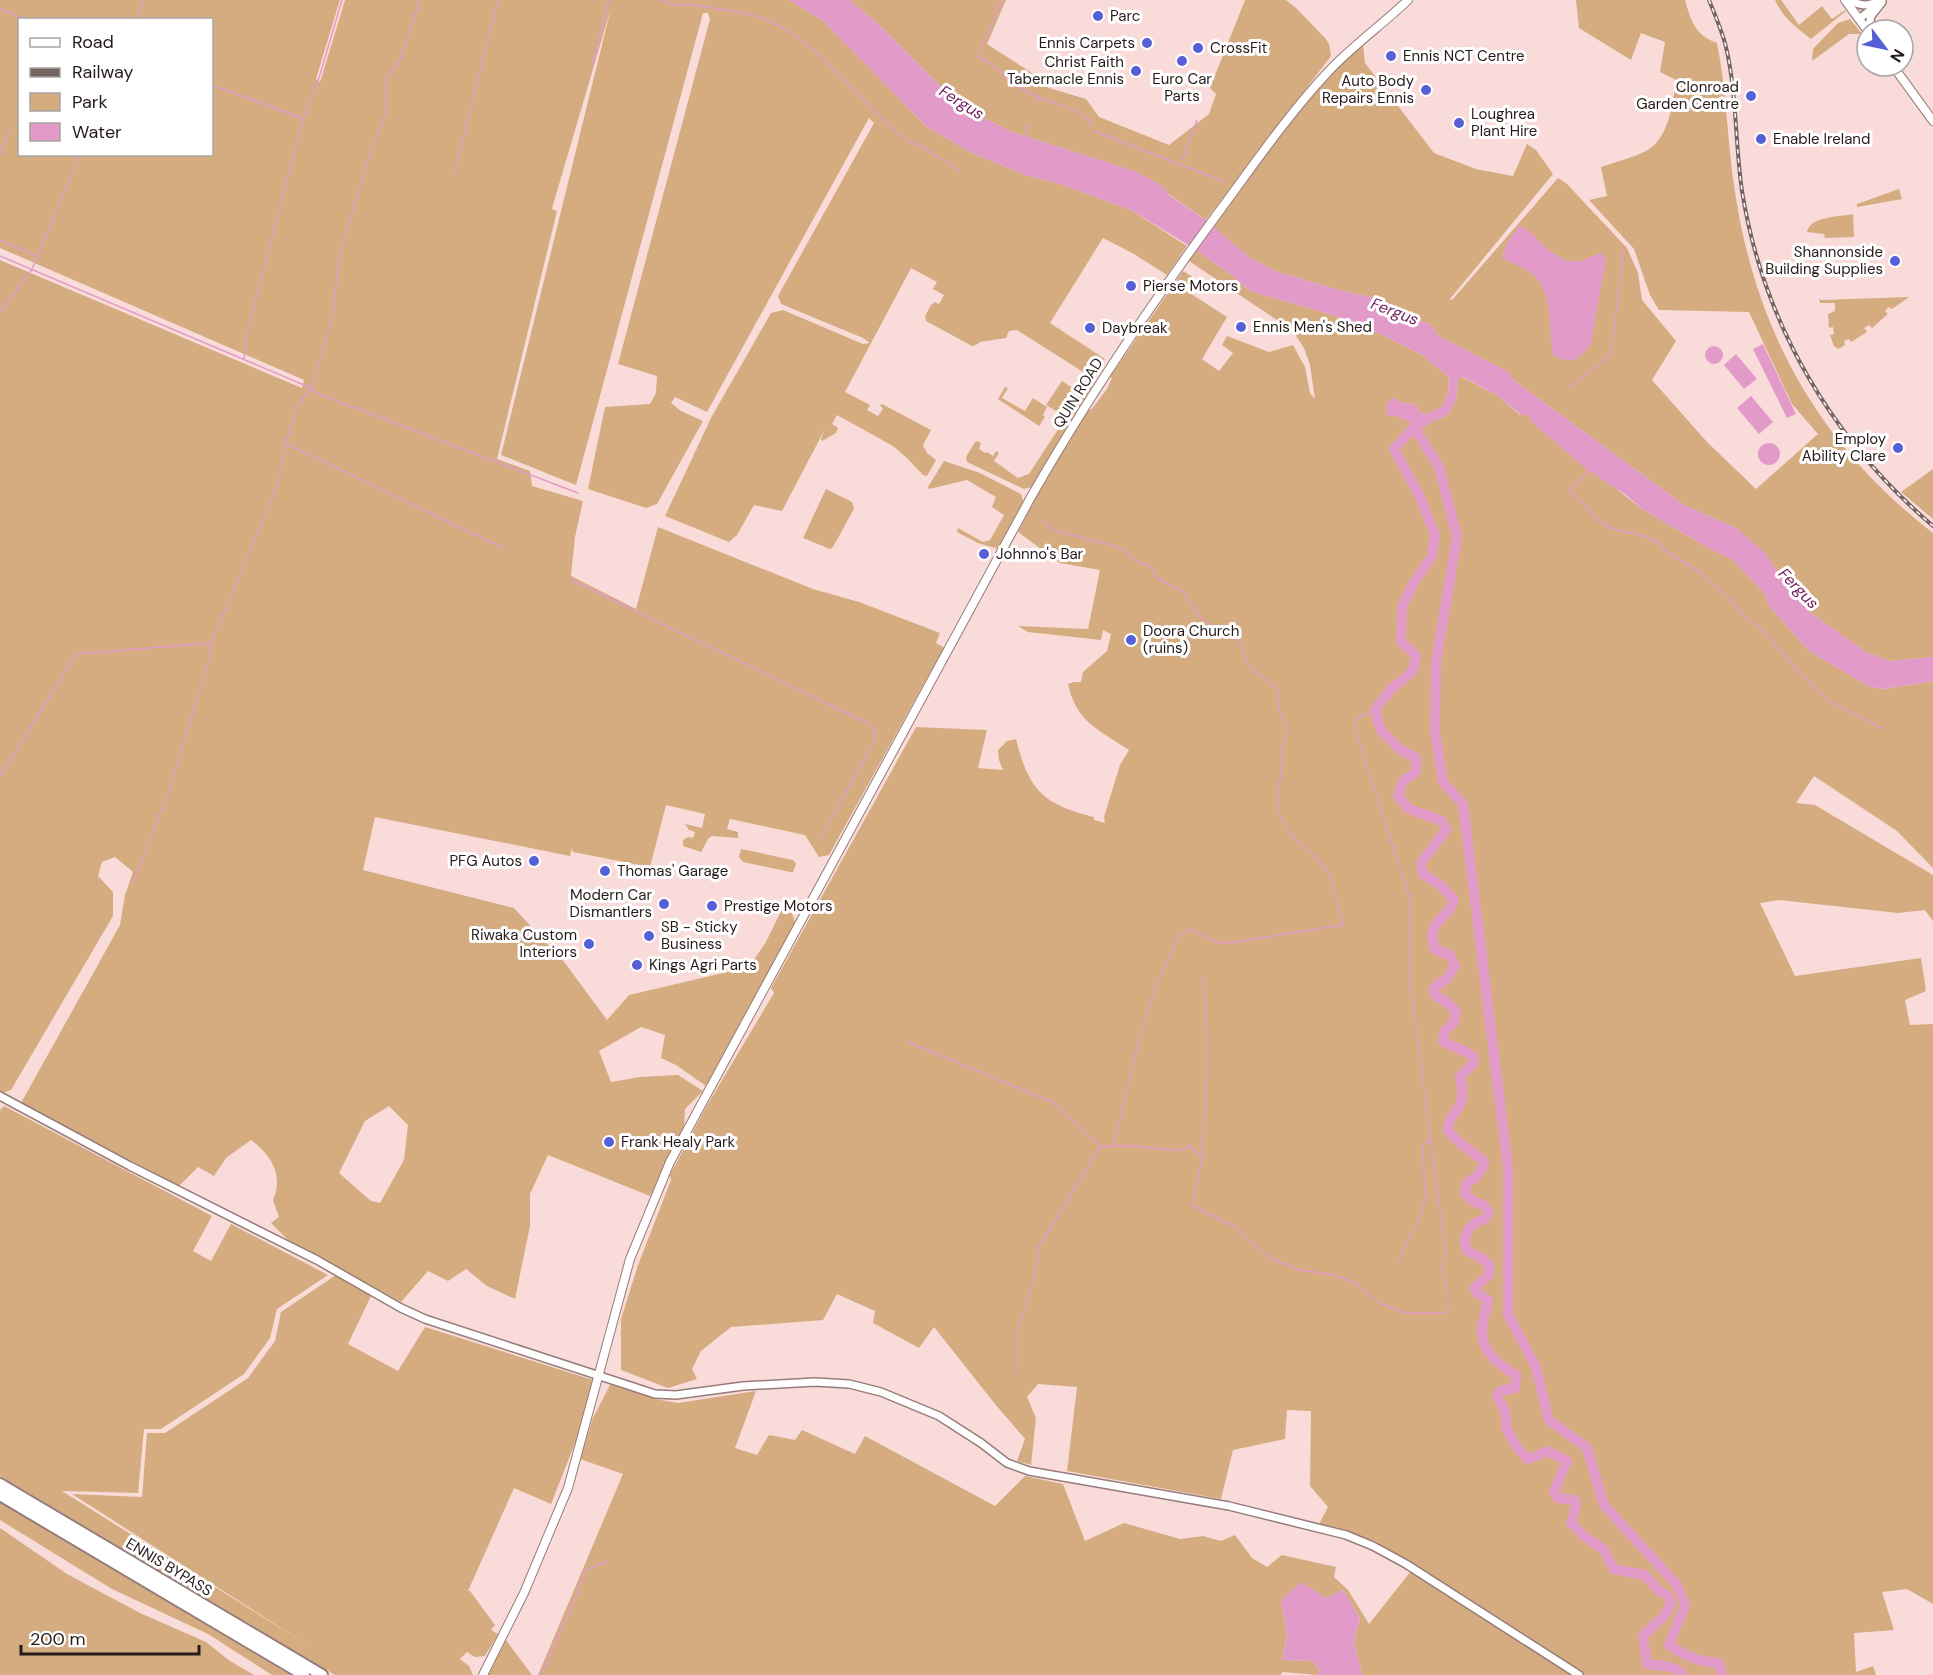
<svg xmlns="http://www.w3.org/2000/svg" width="1933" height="1675" viewBox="0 0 1933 1675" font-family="'DM Sans',sans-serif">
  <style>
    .green { fill: #d4ac80; fill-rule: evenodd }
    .water { fill: #e29bc8 }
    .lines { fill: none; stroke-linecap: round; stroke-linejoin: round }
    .stream { stroke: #e29bc8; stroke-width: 1.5 }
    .river { stroke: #e29bc8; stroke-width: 10 }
    .tertiary-casing { stroke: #967c7a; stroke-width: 10 }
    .secondary-casing { stroke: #967c7a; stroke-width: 10 }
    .motorway-casing { stroke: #967c7a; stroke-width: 14 }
    .tertiary { stroke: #fff; stroke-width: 7 }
    .secondary { stroke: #fff; stroke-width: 8 }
    .motorway { stroke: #fff; stroke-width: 10 }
    .rail-casing { stroke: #766463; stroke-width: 4 }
    .rail { stroke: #fff; stroke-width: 1.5; stroke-dasharray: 4.5; stroke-linecap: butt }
    .poi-dot { fill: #5560d7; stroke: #fff; stroke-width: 2 }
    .labels { text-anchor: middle; stroke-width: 6; stroke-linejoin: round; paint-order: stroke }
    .poi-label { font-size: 15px; fill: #251b1a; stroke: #fff; text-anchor: start }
    .street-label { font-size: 15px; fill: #251b1a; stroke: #fff }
    .water-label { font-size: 16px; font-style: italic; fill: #701e59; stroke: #fff }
  </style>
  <rect width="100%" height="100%" fill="#f9dcd9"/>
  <path class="green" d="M0,0H340L316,79L320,82L345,0H789L822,20L927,127L974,154L1025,175L1060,184L1131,210L1187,246L1167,275L1134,254L1103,238L1050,323L1105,359L1096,366L1091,377L1017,330L1009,331L1006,338L980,342L976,345L972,346L926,321L925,316L931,305L935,302L939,304L944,295L933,289L937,282L911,268L845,392L870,405L867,410L878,416L883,409L880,405L882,404L931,430L923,445L927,453L936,460L927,476L923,475L908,459L893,446L837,415L832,424L838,428L836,433L822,441L821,439L825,429L782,511L754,505L737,535L729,542L665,516L712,416L771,313L783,310L863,344L870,343L863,338L781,304L778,296L874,123L869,118L707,412L675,397L671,403L681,411L703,421L657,504L646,508L588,489L605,407L650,404L656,393L657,376L618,364L710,19L708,13H703L576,485L501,455L611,8L553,205L552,209L557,211L497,459L530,471L532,486L583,501L575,537L571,576L636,609L658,527L813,589L859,602L940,633L936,643L945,648L932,669L829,855L819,857L805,835L730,819L727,829L738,832V838L712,836L708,839L701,852L683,846V840L688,837L693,838L695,832L689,830L685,824L702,828L705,814L666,805L650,867L573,852L572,848L570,856L375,817L363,870L514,908L565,963L607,1020L629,995L749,967L766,942L782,909L792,913L795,923L706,1086L676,1065L661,1058L665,1035L641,1027L599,1051L611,1082L640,1077L678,1075L703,1091L685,1109L684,1129L650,1196L548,1155L530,1194V1226L515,1299L487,1286L466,1269L448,1281L428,1271L401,1302L292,1244L271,1223L279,1217L273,1200C284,1175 271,1155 251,1140L226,1158L214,1176L198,1167L179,1186L21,1103L120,925L125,895L133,872L115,857L102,862L98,876L113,892V916L11,1090L2,1093L0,1092V260L302,388L304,380L0,248ZM20,20H212V154H20ZM389,1106L408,1125L404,1160L380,1203L371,1201L339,1173L365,1121Z
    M850,0H1006L987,44L1029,71L1049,88L1086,99L1099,117L1169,145L1209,114L1216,94L1210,88L1245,0H1286L1296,8L1325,38L1329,44L1331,56L1206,220L1137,172L1012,132L980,116L946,92L880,26Z
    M1576,0H1685C1691,21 1695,35 1717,43C1727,92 1727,142 1735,192C1756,332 1820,446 1933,533V657L1890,661L1866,652L1808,611L1738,529L1684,505L1512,379L1510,373L1439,336L1430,324L1404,316L1384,300L1339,290L1275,271L1250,258L1213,228C1259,165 1303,96 1363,45L1365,63L1434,153L1476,169L1513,176L1527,144L1536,150L1553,174L1450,299L1452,300L1558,178L1566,183L1627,248L1638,273L1642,300L1676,341L1652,380L1707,442L1756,489L1818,434L1792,404L1749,312L1659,310L1650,295L1634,249L1589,200L1607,196L1601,167C1615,162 1632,158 1646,151C1669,139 1673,103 1676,80L1660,72L1665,42L1641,33L1631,60L1579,28Z
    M1775,0H1781L1799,25L1822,6L1832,19L1845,10L1846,11L1811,39C1796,27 1783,18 1775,0Z
    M1850,19L1862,34H1849L1812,61L1813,49L1838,23Z
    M1899,189L1902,199L1857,207V204Z
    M1853,214L1854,237L1825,238L1824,234L1807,232C1810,216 1839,217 1853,214Z
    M1196,250L1234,277L1250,291L1332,315L1379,333L1422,355L1449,377L1448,392L1444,406L1427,414L1421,413L1414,404L1402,403L1387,415L1397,416L1419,426C1426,422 1434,421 1442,418C1457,410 1457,393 1458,379L1462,377L1497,395L1520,415H1529L1531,421L1642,509L1710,549L1733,560L1766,595L1769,606L1809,651L1870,687L1884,689L1933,681V868L1897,831L1814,776L1796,803L1815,805L1933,875V921L1925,910L1898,913L1779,900L1760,903L1795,976L1921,958L1926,991L1905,1000L1910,1025L1933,1024V1604L1907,1589L1882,1592L1894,1630L1854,1633L1856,1672L1873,1666L1876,1675H1362L1354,1642L1360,1618L1343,1590L1326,1598L1281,1600L1287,1634L1282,1660L1312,1661L1320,1670L1317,1675L1283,1672L1280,1675H538L623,1474L580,1459L593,1418L613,1379L655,1399L678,1403L756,1391L735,1448L757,1455L769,1435L795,1440L802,1430L855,1454L865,1436L995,1506L1025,1476L1063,1484L1085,1541L1124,1523L1180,1539L1203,1536L1221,1541L1235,1535L1252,1558L1267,1567L1282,1555L1336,1567L1334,1577L1348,1590L1369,1624L1411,1571L1376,1541L1318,1526L1328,1507L1310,1486L1311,1411L1287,1410L1285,1439L1233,1450L1221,1499L1067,1471L1077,1387L1038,1384L1027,1397L1036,1418L1031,1465L1017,1461L1025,1439L995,1404L934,1327L919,1348L873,1323L875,1311L837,1294L823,1320L731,1327L701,1351L692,1369L697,1379L668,1388L621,1370V1319L638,1265L671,1180L670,1175L706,1107L774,993L771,988L916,727L987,730L978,768L1003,770L999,760L998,750L1007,741L1016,739C1029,790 1042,804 1094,817V820L1105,823L1104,817L1120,765L1129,750C1099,730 1076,722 1068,684L1074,682H1081L1083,672L1107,651L1111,634L1103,630L1101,640L1028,632L1018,626L1088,629L1100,570L1060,563L1018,532L1044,482L1088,409L1091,410L1107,389L1112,378L1110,377L1183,271L1193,277L1185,290L1227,317L1202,359L1219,371L1233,353L1222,345L1227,336L1269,352L1293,345L1305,367L1310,393L1315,399L1310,365L1304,348L1293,331L1189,261Z
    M1909,297L1892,309L1889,307L1885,311L1888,314L1872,328L1869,325L1864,328L1867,332L1851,342L1849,339L1844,341L1845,345L1838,349L1834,346L1830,335L1834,334L1833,327L1829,328L1828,314L1835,311V303H1820L1819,298L1821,300Z
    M1089,380L1094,383L1032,487L1024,489L967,462L966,457L975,442L978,441L981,443L979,449L985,453L987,452L993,456L996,451L999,453L994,461L1018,478L1029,474L1066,417L1046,405L1062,381L1081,393Z
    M1005,387L1008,388L1002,398L1025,411L1033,398L1047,407L1043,415L1045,417L1039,426L998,399Z
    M944,461L980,473L1021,494L1024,504L999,549L978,543L957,532L958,528L983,542L990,540L1004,515L992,507L996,497L967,480L929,489L928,487Z
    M1933,469V519L1901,492Z
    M826,489L852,502L854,509L833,547L830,549L803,538Z
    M741,849L793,860L796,864L793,872H790L743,862L739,857Z
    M4,1106L212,1216L193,1251L211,1261L231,1224L328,1275L277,1309L270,1338L244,1374L161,1429H144L138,1493L62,1491L317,1651L72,1494L142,1497L147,1433H165L248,1378L275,1341L281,1312L336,1275L371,1296L348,1344L398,1371L425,1327L593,1380L579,1433L551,1504L514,1488L468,1591H470L495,1625L491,1630L498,1634L485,1656L475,1657L467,1652L460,1659L469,1666L473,1675H335L0,1476V1110Z
    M0,1502L290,1675H272L208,1634L112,1589L0,1520Z
    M0,1528L67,1574L140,1613L206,1642L230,1661L254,1675H0Z
    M506,1640L532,1675H487Z"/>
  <path class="water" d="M789,0H850L880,26L946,92L980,116L1012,132L1137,172L1164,187L1169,195L1206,220L1250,258L1275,271L1339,290L1384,300L1404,316L1430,324L1439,336L1510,373L1512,379L1684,505L1738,529L1765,553L1794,595L1808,611L1866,652L1890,661L1933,657V681L1884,689L1870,687L1809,651L1769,606L1766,595L1733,560L1710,549L1642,509L1626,495L1589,471L1530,421L1529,415H1521L1497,395L1463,377L1458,379C1457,393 1457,410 1442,418C1434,421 1426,422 1419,427L1397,416H1387L1386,406L1392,397L1402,403L1414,404L1421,413L1427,414L1443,406L1448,392L1449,377L1422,355L1379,333L1332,315L1250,291L1234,277L1196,250L1131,210L1060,184L1025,175L974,154L927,127L822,20Z
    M1519,226C1532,230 1536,239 1546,248C1552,253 1559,256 1566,261H1581L1600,253L1606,258L1591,343C1579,360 1572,366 1553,355C1548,329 1555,293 1532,274C1524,267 1511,263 1502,258L1508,241Z
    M1763,344L1796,414L1787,418L1753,349Z
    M1705 355a9 9 0 1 1 18 0a9 9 0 1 1-18 0Z
    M1736,354L1757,379L1744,389L1724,365Z
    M1751,396L1773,422L1759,434L1737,408Z
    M1758 454a11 11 0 1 1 22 0a11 11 0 1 1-22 0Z
    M1301,1582L1326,1598L1343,1590L1360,1618L1354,1642L1362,1675H1317L1320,1670L1312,1661L1282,1660L1287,1634L1281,1600Z"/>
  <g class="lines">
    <path class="stream" d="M660,0L678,6L686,4C713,9 741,10 767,20C824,44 858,103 905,139C910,143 917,144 922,147C928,149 932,154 937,157C946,163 953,163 960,172
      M1001,0L978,57L985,60C1000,71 1015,85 1031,94C1047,103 1085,107 1092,126
      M0,9L27,20
      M136,20L144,0
      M592,66L609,0
      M212,85L302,118
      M1035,105L1038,98
      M1094,131L1225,182
      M1024,138L1029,124
      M0,155L11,127
      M1183,159L1197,120
      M454,175L498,0
      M0,240L36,256
      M0,256L311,388L316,393L578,493
      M0,312L32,269L80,154
      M244,359L247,333L303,119L319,78L342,0
      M1571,387L1611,354L1624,247
      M287,444L503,548
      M1588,471L1570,490L1598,520L1613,529L1645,536L1659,543L1664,550L1700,572L1735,604L1744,616L1757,625L1802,675L1829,701L1883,729
      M1042,521L1057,531L1122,548L1134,560L1150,567L1159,579L1183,592L1200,617L1222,634L1239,640L1248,665L1277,689L1280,713L1288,728L1282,750L1281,775L1277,793L1280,815L1291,835L1321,862L1331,878L1343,925L1229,943C1211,944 1205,935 1188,929L1178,937L1155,988L1139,1040L1114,1144
      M571,580L870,724L876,732L875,740L819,841
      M0,777L76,654L210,643
      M132,885L171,785L212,649L211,643L276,489L286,443L298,405L311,388L332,319L340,253L372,147L387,110V78L400,60L420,0
      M1203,976L1208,1052L1202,1158L1192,1205L1234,1226L1269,1258L1300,1270L1336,1275L1356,1284L1382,1304L1406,1313H1445L1449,1306L1442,1265L1445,1255L1444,1240L1411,989L1410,899L1355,729L1356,719L1375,710
      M908,1042L1052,1102L1100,1146
      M1397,1262L1418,1222L1425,1199L1423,1144L1431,1140
      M1016,1373L1017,1332L1034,1279L1039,1247L1100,1147C1129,1142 1156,1151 1185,1150L1189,1145L1201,1157
      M541,1675L576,1597L585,1570L609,1561"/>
    <path class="river" d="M1429,418L1414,427L1394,449L1420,497L1435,535L1432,556L1413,584L1402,607L1401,641L1416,656L1413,671L1391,689L1375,710L1381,731L1401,750L1416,758V772L1402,782L1398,796L1409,809L1442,821L1446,830L1421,863L1423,874L1441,886L1454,900C1446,923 1426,918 1435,949L1450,955L1455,966L1447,978L1433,989L1435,995L1449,1004L1456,1012L1454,1022L1444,1032L1443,1041C1453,1048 1466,1049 1474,1058L1473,1064L1460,1076C1462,1086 1464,1096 1460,1105C1453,1118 1450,1113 1448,1131L1460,1143L1484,1161C1483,1172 1476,1178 1467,1183L1465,1194L1474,1202L1484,1205L1489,1213L1485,1219C1470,1223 1461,1234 1467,1251L1480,1257L1489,1265V1275L1474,1288L1478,1294L1488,1300C1486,1310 1483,1320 1482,1329C1480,1350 1500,1366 1516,1375L1515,1388L1500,1391L1497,1397L1505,1410L1507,1430L1517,1447L1527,1459L1531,1458L1547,1451L1567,1461L1554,1492L1558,1498L1575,1500L1576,1505L1571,1523L1583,1535L1604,1550L1613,1569L1645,1575L1658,1590L1667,1595L1671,1603L1665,1615L1643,1636L1647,1664C1658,1666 1675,1665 1683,1675
      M1414,427L1439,467L1457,537L1436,662L1435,731L1443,782L1463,804L1508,1168V1315L1535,1365L1549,1420L1587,1448L1604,1505L1677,1585L1685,1605L1669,1645C1686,1656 1699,1662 1719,1663L1722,1675"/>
    <g class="tertiary-casing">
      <path id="tertiary" d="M1849,0C1862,7 1869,6 1882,0
        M1859,19L1876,6
        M1868,30L1871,16L1882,2
        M0,1096L130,1166L317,1260L401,1308L425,1319L655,1394L676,1395L743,1386L815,1382L849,1384L881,1392L939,1416L981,1443L1007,1463L1029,1471L1229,1506L1346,1535L1373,1546L1406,1564L1579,1675"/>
    </g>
    <g class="secondary-casing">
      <path id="secondary" d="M1845,0L1867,30
        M1893,66L1933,121
        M483,1675L524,1593L568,1488L630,1259L670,1162L1031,497C1088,397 1153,301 1221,209C1255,163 1288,115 1327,73C1352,46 1382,25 1408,0"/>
    </g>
    <g class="motorway-casing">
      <path id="motorway" d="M0,1484L322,1675
        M0,1495L304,1675"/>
    </g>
    <use href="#tertiary" class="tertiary"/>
    <use href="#secondary" class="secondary"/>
    <use href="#motorway" class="motorway"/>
    <g class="rail-casing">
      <path id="rail" d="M1709,0C1715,15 1722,31 1726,47C1737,94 1735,144 1742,191C1763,323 1832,440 1933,526"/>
    </g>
    <use href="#rail" class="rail"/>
  </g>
  <g class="poi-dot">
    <circle cx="1098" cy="16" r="6"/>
    <circle cx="1147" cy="43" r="6"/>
    <circle cx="1198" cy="48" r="6"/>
    <circle cx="1391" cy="56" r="6"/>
    <circle cx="1182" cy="61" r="6"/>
    <circle cx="1136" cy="71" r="6"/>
    <circle cx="1426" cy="90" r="6"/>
    <circle cx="1751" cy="96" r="6"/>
    <circle cx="1459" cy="123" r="6"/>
    <circle cx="1761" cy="139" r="6"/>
    <circle cx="1895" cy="261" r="6"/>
    <circle cx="1131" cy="286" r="6"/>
    <circle cx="1241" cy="327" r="6"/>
    <circle cx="1090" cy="328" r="6"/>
    <circle cx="1898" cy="448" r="6"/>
    <circle cx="984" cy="554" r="6"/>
    <circle cx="1131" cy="640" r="6"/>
    <circle cx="534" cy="861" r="6"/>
    <circle cx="605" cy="871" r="6"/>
    <circle cx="664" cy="904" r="6"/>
    <circle cx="712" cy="906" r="6"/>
    <circle cx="649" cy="936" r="6"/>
    <circle cx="589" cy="944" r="6"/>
    <circle cx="637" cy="965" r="6"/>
    <circle cx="609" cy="1142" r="6"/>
  </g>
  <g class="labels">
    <g class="poi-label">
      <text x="1110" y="21">Parc</text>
      <text x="1135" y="48" text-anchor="end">Ennis Carpets</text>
      <text x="1210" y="53">CrossFit</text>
      <text x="1403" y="61">Ennis NCT Centre</text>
      <text x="1124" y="67" text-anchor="end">Christ Faith<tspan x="1124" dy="17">Tabernacle Ennis</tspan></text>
      <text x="1182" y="84" text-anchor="middle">Euro Car<tspan x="1182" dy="17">Parts</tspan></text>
      <text x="1414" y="86" text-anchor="end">Auto Body<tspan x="1414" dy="17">Repairs Ennis</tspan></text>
      <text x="1739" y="92" text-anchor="end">Clonroad<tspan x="1739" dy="17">Garden Centre</tspan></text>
      <text x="1471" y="119">Loughrea<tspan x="1471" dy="17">Plant Hire</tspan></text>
      <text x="1773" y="144">Enable Ireland</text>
      <text x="1883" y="257" text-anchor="end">Shannonside<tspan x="1883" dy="17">Building Supplies</tspan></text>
      <text x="1143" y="291">Pierse Motors</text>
      <text x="1253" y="332">Ennis Men's Shed</text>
      <text x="1102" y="333">Daybreak</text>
      <text x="1886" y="444" text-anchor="end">Employ<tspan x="1886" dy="17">Ability Clare</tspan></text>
      <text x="996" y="559">Johnno's Bar</text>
      <text x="1143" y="636">Doora Church<tspan x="1143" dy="17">(ruins)</tspan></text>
      <text x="522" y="866" text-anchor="end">PFG Autos</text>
      <text x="617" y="876">Thomas' Garage</text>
      <text x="652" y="900" text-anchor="end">Modern Car<tspan x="652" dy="17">Dismantlers</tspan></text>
      <text x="724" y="911">Prestige Motors</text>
      <text x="661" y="932">SB - Sticky<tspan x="661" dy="17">Business</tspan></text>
      <text x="577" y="940" text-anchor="end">Riwaka Custom<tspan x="577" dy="17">Interiors</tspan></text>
      <text x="649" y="970">Kings Agri Parts</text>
      <text x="621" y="1147">Frank Healy Park</text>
    </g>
    <g class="street-label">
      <text transform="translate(1078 393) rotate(-58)" y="5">QUIN ROAD</text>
      <text transform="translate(169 1567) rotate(31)" y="5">ENNIS BYPASS</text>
    </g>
    <g class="water-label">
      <text transform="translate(962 102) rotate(32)" y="6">Fergus</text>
      <text transform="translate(1395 311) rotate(21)" y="6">Fergus</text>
      <text transform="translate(1799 588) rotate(46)" y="6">Fergus</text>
    </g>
  </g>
  <rect x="18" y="18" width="195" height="138" fill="#ffffff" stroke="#a8a4a3" stroke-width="1.5"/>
  <rect x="30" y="38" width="30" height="9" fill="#ffffff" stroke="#a8a4a3" stroke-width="1.5"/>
  <text x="72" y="48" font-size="18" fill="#251b1a">Road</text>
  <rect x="30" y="68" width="30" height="9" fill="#766463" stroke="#a8a4a3" stroke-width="1.5"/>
  <text x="72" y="78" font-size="18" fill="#251b1a">Railway</text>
  <rect x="30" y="93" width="30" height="18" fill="#d4ac80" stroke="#a8a4a3" stroke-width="1.5"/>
  <text x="72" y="108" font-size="18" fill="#251b1a">Park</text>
  <rect x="30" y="123" width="30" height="18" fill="#e29bc8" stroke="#a8a4a3" stroke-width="1.5"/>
  <text x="72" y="138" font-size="18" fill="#251b1a">Water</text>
  <g transform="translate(1885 48) rotate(122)"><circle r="28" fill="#ffffff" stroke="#a8a4a3" stroke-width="1.5"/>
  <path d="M0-4.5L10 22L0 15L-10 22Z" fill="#5560d7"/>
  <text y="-9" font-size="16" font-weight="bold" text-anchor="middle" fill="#251b1a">N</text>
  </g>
  <path d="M21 1645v9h178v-9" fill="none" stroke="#251b1a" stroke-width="3"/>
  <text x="30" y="1645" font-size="18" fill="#251b1a" stroke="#ffffff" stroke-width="4.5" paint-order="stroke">200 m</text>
</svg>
